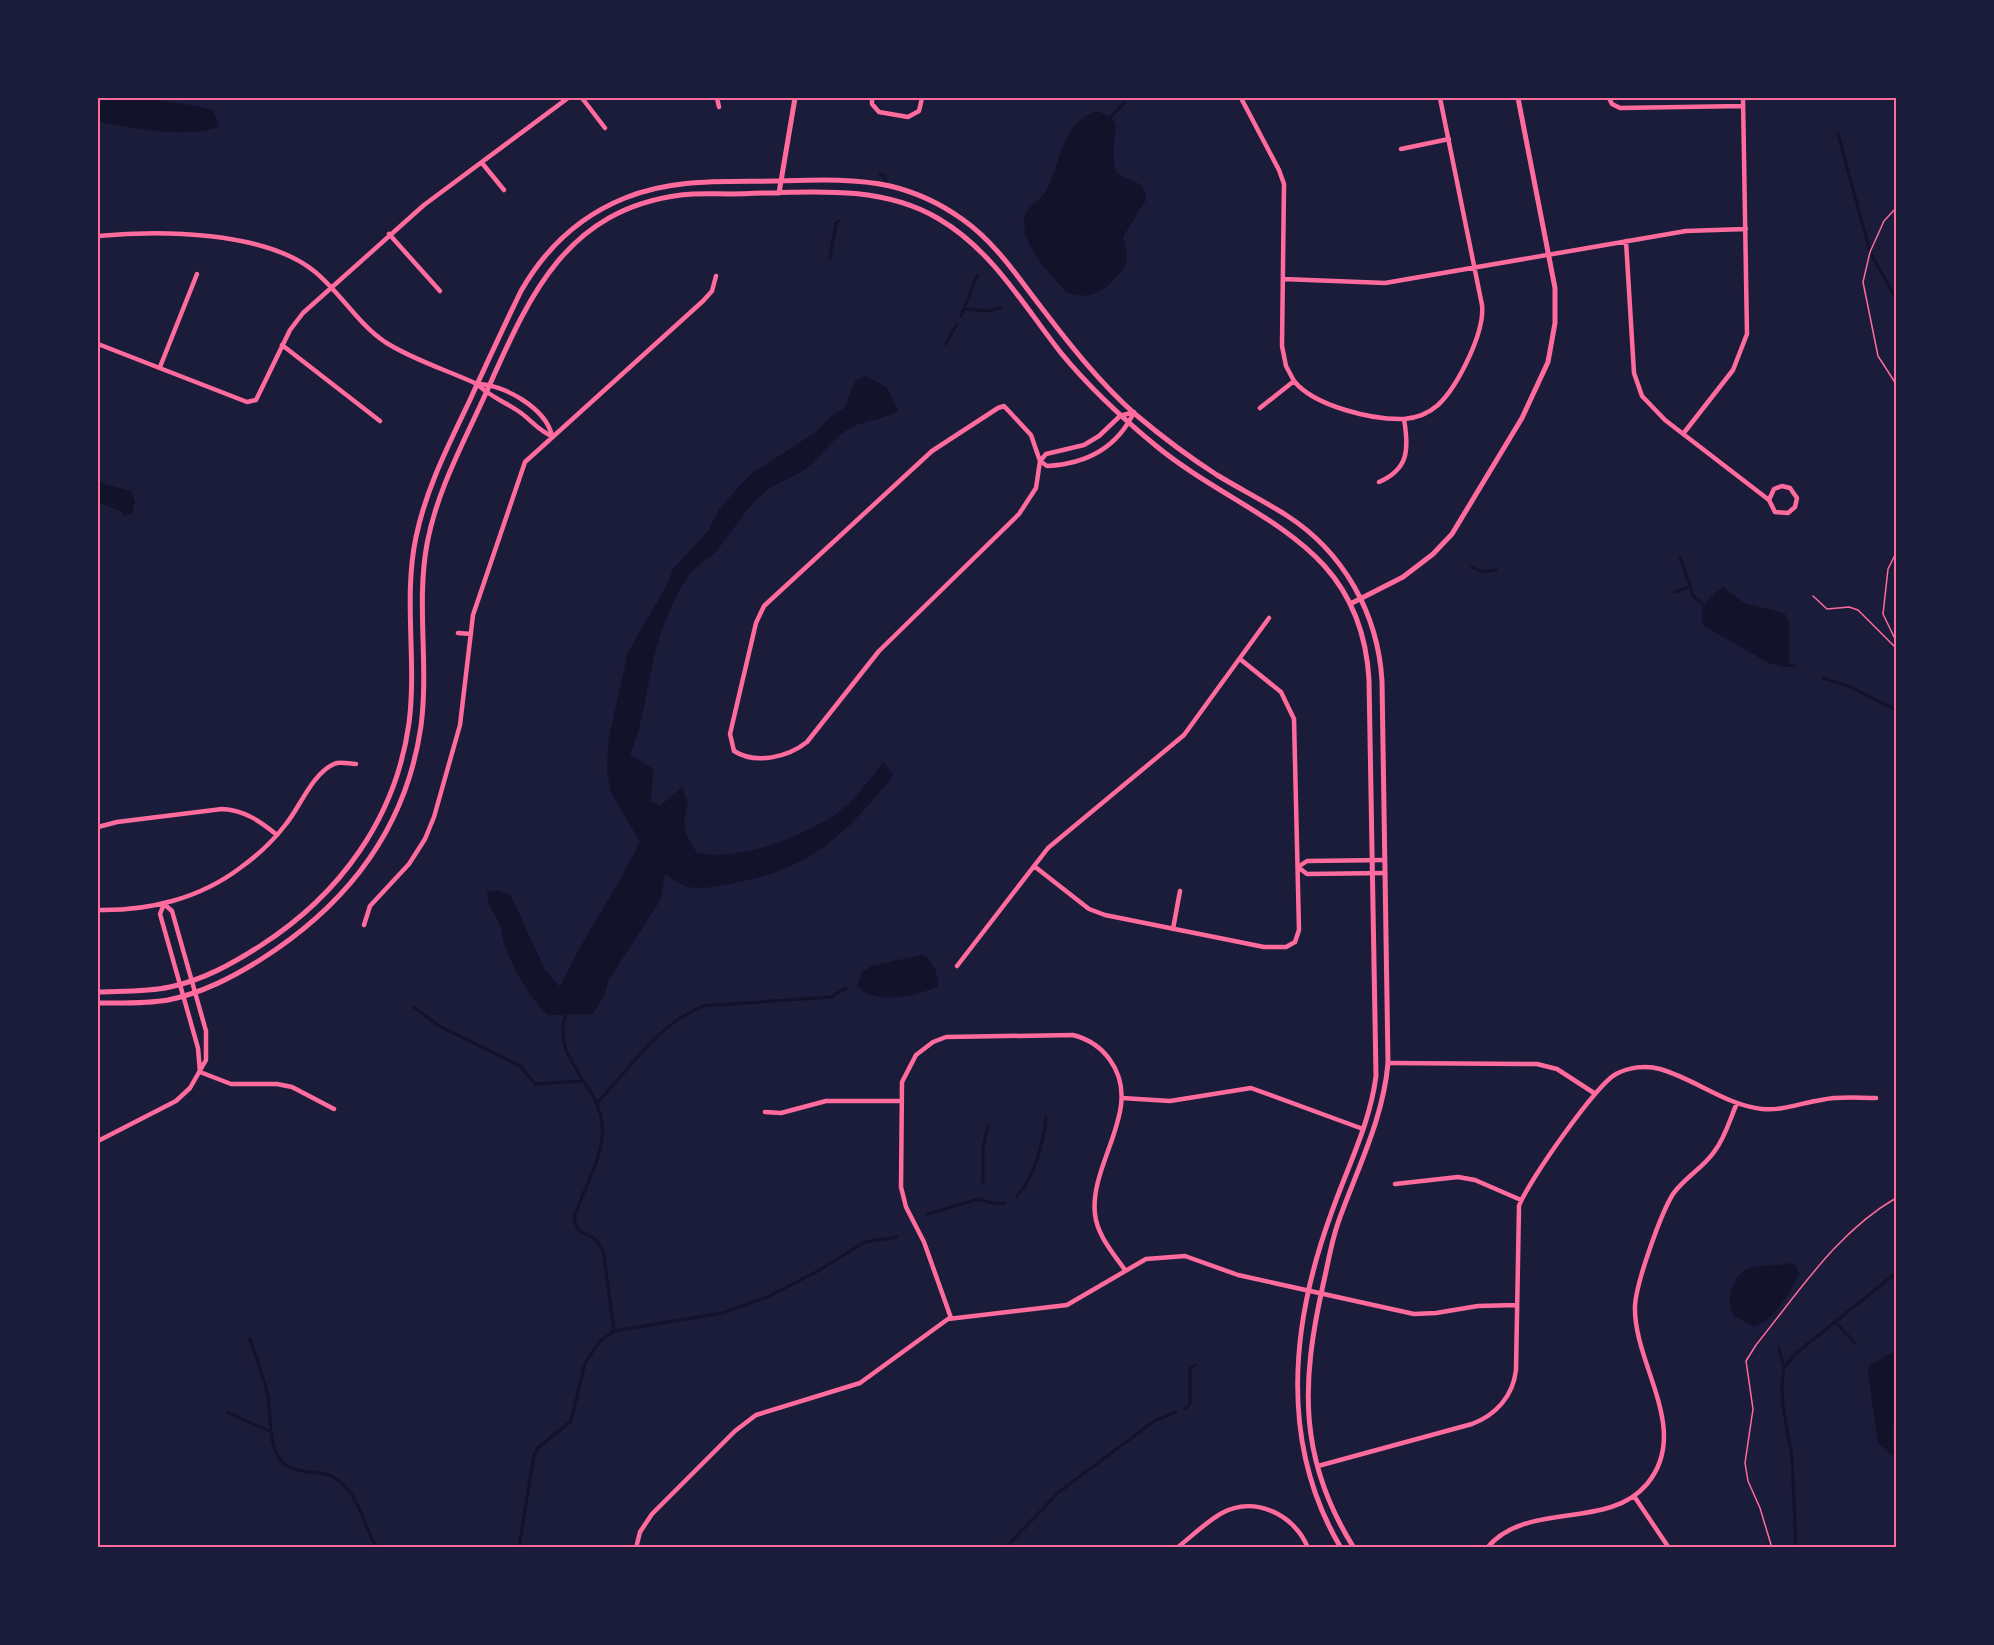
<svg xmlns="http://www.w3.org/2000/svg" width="1994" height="1645" viewBox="0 0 1994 1645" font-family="'Nunito Sans',sans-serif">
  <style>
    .water { fill: #12122b }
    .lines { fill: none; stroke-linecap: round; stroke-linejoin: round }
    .stream { stroke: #12122b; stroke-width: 3 }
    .path { stroke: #ff6b9d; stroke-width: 1.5 }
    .minor { stroke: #ff6b9d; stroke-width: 4.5 }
    .tertiary { stroke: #ff6b9d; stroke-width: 5 }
    .neatline { fill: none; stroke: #ff6b9d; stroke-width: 2 }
  </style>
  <rect width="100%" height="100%" fill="#1b1b3a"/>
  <path class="water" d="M98,98C137,97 175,101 213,110L219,127C189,138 134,129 101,122L98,121Z
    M1096,111L1107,115L1116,123L1113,157L1116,172C1127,182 1148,180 1146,200L1124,235C1122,243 1128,250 1127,258C1127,265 1121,271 1118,275C1105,292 1087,301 1066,292C1050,273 1025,250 1024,223C1023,207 1039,203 1046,191C1061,164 1060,125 1096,111Z
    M867,376L887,388L898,411C881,421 860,420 844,432C830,442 821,456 808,467C795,478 778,481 765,492C746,508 734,529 719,548C712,557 703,561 695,568C684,578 674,602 668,615C647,662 649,709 630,754L653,769L651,802L660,806L682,787L688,803C681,827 684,832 697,853C737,862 799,838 833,816C853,803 869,781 883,762L893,775C850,831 810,869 739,882C723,885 705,890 689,887C681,886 672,878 665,874L660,901L609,979L604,996L593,1014L548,1015C528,997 513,969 504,944C502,938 502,931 500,925C494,910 489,912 487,892L498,890L511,896L545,970L560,987C583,936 616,892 640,842L611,792L607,771L608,742L628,652L666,587L673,569L709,530L718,511L735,491L751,474L816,432L829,418L844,408L856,380Z
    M98,480L104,484L131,491L135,502L132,514L124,516L121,511L98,503Z
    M1723,587L1744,603L1784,613L1789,621V663L1799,666L1784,667L1769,663L1704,626C1696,607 1709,598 1723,587Z
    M921,955L926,956L935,968L939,984L937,987C916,996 874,1006 857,986L862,972L872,966Z
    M1790,1263L1796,1266L1799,1273C1792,1291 1773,1321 1754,1327L1734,1316C1729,1307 1729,1299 1732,1289C1741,1258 1767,1269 1790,1263Z
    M1896,1350V1417L1892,1429L1894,1457L1878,1443L1868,1373L1869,1366Z"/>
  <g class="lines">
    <path class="stream" d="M1109,119L1124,103
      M1838,134L1870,252L1896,299
      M880,174L883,175
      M885,178L886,182
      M830,258L836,223L839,221
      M964,309L987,311L1001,308
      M961,316L977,276
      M946,344L957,324
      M1680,557L1693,596L1706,607
      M1472,567L1482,572L1496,570
      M1674,592L1689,587
      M1823,678L1851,687L1896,710
      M414,1007L439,1026L520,1066L535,1084L582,1081
      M597,1103C629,1069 658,1024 703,1006L831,997L846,988
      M983,1182V1148L988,1126
      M1017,1196C1035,1177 1043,1143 1046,1117
      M927,1214L979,1199L996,1204L1005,1203
      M1836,1323L1855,1343
      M614,1331L723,1313L767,1297L816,1272L865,1242L897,1237
      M250,1339C256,1357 262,1374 267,1392C272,1413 267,1441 280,1459C294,1478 318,1467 335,1478C360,1494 362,1524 377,1548
      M1779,1349L1784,1367
      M1185,1409L1190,1404V1369L1195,1365
      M227,1412L271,1432
      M519,1548L534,1454L538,1448L571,1421L585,1363L599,1342L614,1331L603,1250L594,1238L579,1231L574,1220C582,1188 606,1157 602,1123C598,1083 548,1056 567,1012
      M1005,1548L1059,1492L1154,1421L1176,1412
      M1796,1548L1792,1457L1783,1406L1782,1384L1784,1368L1794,1355L1896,1273"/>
    <path class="path" d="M1896,208L1884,221L1870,252L1863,282L1878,356L1896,384
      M1896,553L1888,569L1883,614L1896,641
      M1813,596L1827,609L1849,607L1858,610L1896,648
      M1772,1548L1760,1508L1748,1481L1745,1463L1753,1409L1746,1361L1756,1345C1798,1293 1837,1232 1896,1198"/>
    <path class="minor" d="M582,98L605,128
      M717,98L719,107
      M872,98V104L879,112L908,117L919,111L922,98
      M1241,98L1279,170L1284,184L1282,346L1286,366L1294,381
      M1609,98L1612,104L1620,108L1743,106
      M1401,149L1449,139
      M482,163L504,190
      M389,234L440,291
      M98,236C160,230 264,231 314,271C340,292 357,323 385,342C413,360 447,370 477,384C490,397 506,402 521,413C532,421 539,431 552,436
      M1626,241L1634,373L1642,396L1665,420L1769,500L1775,512L1788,513L1795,507L1797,498L1790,488L1782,486L1774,489L1769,500
      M1283,279L1385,283L1686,231L1746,229
      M98,344L247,402L256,400L290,330L303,313L424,205L568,98
      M282,345L380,421
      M160,367L197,274
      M477,384C503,384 546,408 552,436
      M1260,408L1294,381C1314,406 1372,420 1404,419
      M1134,412L1120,416L1099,436L1084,445L1046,454L1040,461L1036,488L1019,514L879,651L807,742C788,757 756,765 734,751L730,734L756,623L764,606L932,451L998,408L1004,406L1031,435L1040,461L1047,466C1085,464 1117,448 1134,412
      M1683,434L1733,370L1747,334L1743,98
      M1379,482C1409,469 1409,449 1404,419C1416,418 1429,413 1438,405C1458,386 1485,332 1482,305L1440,98
      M458,633L471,634
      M1240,659L1281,692L1294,719L1299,930L1295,942
      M98,827L117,822L222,809C244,810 260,821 277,835
      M1385,860L1307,861L1298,867L1307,874L1385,873
      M1034,866L1089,909L1105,915L1264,947H1286L1295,942
      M98,910C148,911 199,899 240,868C257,856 273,841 286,824C300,807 312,774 334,764C340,761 349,764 356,764
      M364,925L370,906L409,864L425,839L434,817L460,725L473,615L525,462L703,301L712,291L716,276
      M1173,929L1180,891
      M957,966L1048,848L1184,735L1269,618
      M1388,1063L1537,1064L1557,1069L1594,1093
      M200,1072L231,1084H277L292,1087L334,1109
      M1122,1098L1170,1101L1251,1088L1363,1129
      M765,1112L781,1113L826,1101H900
      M98,1141L176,1101L190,1088L206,1060V1031L172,911L164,904L160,914L198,1048L200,1072
      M1395,1184L1458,1177L1475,1180L1521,1200
      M951,1318L924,1242L906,1207L901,1187L902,1082L916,1055L933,1042L946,1037L1073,1035C1088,1039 1101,1047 1110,1060C1145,1108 1089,1163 1095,1214C1097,1235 1113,1253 1125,1270
      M1318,1466L1472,1424C1496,1415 1513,1396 1516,1370L1519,1206C1527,1183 1596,1085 1616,1074C1629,1067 1646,1065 1660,1069C1695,1079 1726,1105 1762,1109C1782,1111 1801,1103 1821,1100C1839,1096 1857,1098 1876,1098
      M1634,1496L1669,1548
      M636,1548L640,1532L652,1514L735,1431L756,1415L860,1383L948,1319L1067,1305L1146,1259L1185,1256L1238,1275L1414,1314L1436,1313L1478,1306L1516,1305
      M1177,1548C1192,1536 1206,1522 1222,1513C1255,1495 1295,1515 1308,1548
      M1487,1548C1526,1500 1608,1531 1647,1484C1692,1430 1633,1364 1635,1306C1636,1283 1661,1213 1673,1194C1684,1178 1703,1168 1714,1152C1725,1138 1730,1119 1737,1103"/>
    <path class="tertiary" d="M779,193L795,98
      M1350,604L1403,577L1433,554L1452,534L1522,418L1548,362L1555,323V288L1518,98
      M98,992C121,991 147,992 170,987C203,980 232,964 260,946C340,895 396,818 409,723C417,661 403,598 416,537C426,489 448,446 469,402C486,365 503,328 521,291C545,249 580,216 625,198C673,178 725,182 776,181C814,180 853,178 890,186C915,192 941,204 962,219C995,242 1017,276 1041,307C1070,345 1100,383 1135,414C1161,436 1189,457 1217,475C1240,489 1264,501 1286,515C1344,552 1378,614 1382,681L1388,1063C1383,1120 1357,1169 1338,1223C1331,1243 1328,1264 1323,1285C1301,1383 1298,1459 1354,1548
      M98,1003C121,1003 145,1004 168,1000C202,993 231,978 260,960C347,905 406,830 421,726C429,665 416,604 427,544C437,490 464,442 486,393C528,299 564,210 681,195C697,193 714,194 731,194C800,193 877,182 939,219C992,250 1024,306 1061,353C1089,387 1121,417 1155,445C1246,520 1361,538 1369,680L1376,1076C1370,1124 1347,1168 1331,1214C1291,1324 1279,1444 1341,1548"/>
  </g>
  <rect width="1994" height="1645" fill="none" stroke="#1b1b3a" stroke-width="198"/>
  <rect x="99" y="99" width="1796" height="1447" class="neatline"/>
</svg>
